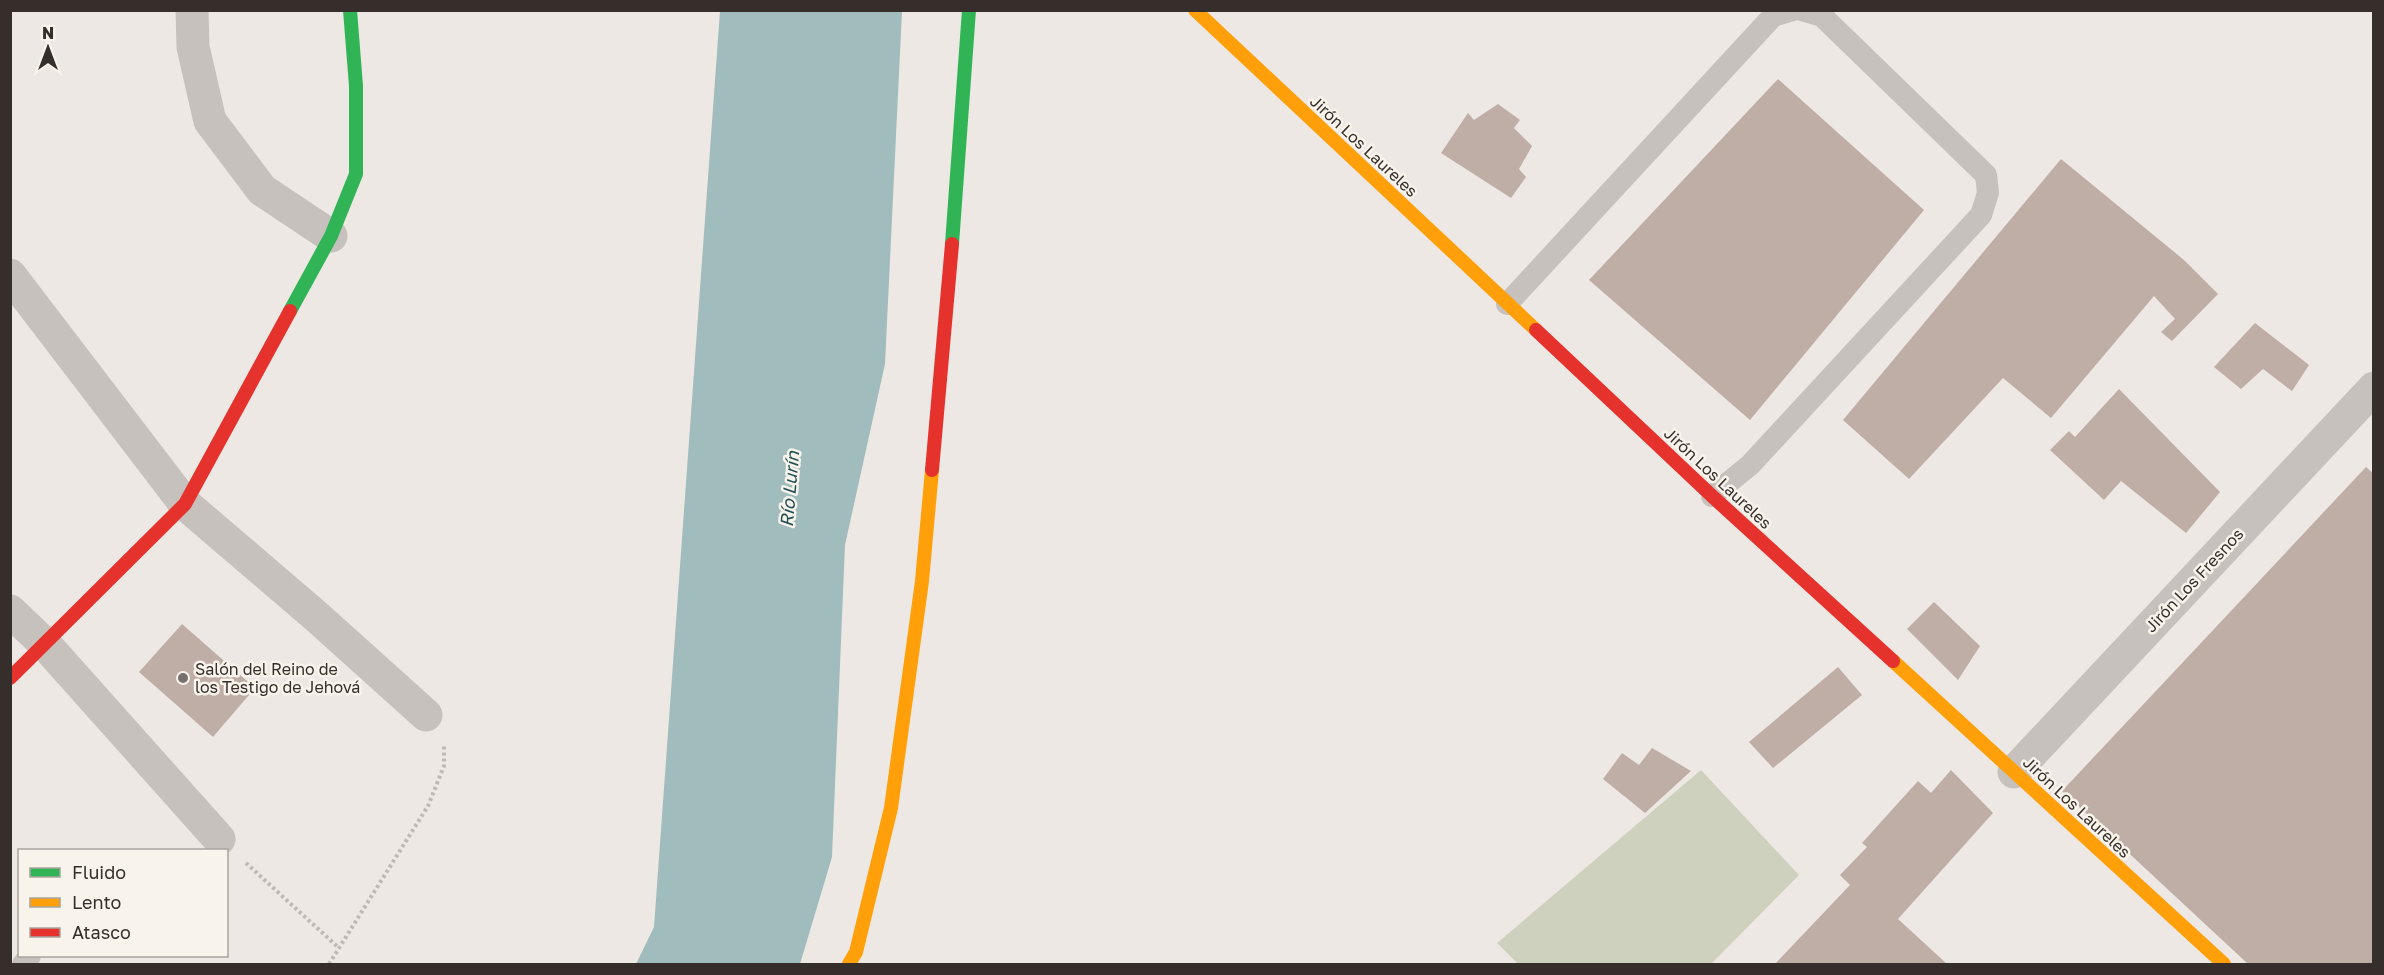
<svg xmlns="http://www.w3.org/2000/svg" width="2384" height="975" viewBox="0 0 2384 975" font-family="'Golos Text',sans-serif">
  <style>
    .green { fill: #ced1be }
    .water { fill: #a1bcbc }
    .building { fill: #bfaea6 }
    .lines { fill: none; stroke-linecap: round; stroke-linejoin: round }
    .path { stroke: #bfb9b4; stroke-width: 4; stroke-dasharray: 3 3; stroke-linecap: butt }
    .lane { stroke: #c6c1bc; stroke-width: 22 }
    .street { stroke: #c6c1bc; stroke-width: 33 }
    .fast { stroke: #30b455; stroke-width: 14 }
    .slow { stroke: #ff9f0a; stroke-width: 14 }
    .jam { stroke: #e5322d; stroke-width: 14 }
    .poi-dot { fill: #766f6b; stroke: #f8f3eb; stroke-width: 2 }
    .labels { text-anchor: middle; stroke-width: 5; stroke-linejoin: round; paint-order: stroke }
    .street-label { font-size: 16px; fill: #362e2a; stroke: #f8f3eb }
    .poi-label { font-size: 16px; fill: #362e2a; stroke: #f8f3eb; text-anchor: start }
    .water-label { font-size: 18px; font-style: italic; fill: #235054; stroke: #f8f3eb }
  </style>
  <rect width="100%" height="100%" fill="#ede8e3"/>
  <path class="green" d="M1701,770L1799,875L1711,964H1518L1497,943Z"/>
  <path class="water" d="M720,11H902L885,364L845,545L832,857L800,964H636L654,927Z"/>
  <path class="building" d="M1778,79L1924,210L1750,420L1589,280Z
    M1498,104L1520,120L1514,128L1532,146L1519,169L1526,177L1511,198L1441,153L1468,113L1474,120Z
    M2061,159L2184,260L2218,294L2172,341L2161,332L2175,319L2154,296L2051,418L2003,378L1909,479L1843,420Z
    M2255,323L2309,365L2292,391L2263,369L2241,389L2214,367Z
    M2119,389L2220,492L2186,533L2121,481L2104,500L2050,450L2069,431L2075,437Z
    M2366,467L2374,474V964H2248L2062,791Z
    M1934,602L1980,646L1958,680L1907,629Z
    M182,624L255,688L213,737L139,672Z
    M1838,667L1862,695L1773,768L1749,742Z
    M1652,748L1691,771L1645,813L1603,779L1622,753L1639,765Z
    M1951,770L1993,813L1898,919L1947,964H1775L1850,885L1840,875L1867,847L1862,843L1918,781L1931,793Z"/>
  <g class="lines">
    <path class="path" d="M246,863L339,948
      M329,964L428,806L444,766V746"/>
    <path class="lane" d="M1507,304L1773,16L1793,10
      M1712,496L1750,465L1981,215L1988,193L1986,175L1822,16L1801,10
      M23,964L30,956"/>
    <path class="street" d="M192,10L193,47L210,121L262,190L331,236
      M10,275L185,504L317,617L426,715
      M10,611L45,644L219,839
      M2014,772L2374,388"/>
    <path class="fast" d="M952,244L969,10
      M290,311L331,236L356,174V86L350,10"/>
    <path class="slow" d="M1195,10L1536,330
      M1893,661L2224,964
      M849,964L856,952L891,808L922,581L932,470"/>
    <path class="jam" d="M1536,330L1712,496L1893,661
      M932,470L952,244
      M10,678L185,504L290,311"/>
  </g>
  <circle class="poi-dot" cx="183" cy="678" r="6"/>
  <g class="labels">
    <g class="street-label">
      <text transform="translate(1364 146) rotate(43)" y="6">Jirón Los Laureles</text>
      <text transform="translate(1718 478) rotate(43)" y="6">Jirón Los Laureles</text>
      <text transform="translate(2194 580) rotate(-47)" y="6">Jirón Los Fresnos</text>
      <text transform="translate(2077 807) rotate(43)" y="6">Jirón Los Laureles</text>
    </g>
    <g class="poi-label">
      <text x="195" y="675">Salón del Reino de<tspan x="195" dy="18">los Testigo de Jehová</tspan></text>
    </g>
    <g class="water-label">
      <text transform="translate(790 489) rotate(-85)" y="6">Río Lurín</text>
    </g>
  </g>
  <rect width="2384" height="975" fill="none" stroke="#362e2a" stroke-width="24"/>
  <rect x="18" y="849" width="210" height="108" fill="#f8f3eb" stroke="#aaa49e" stroke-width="1.5"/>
  <rect x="30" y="868" width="30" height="9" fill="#30b455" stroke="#aaa49e" stroke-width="1.5"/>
  <text x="72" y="879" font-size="18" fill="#362e2a">Fluido</text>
  <rect x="30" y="898" width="30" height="9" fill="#ff9f0a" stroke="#aaa49e" stroke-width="1.5"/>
  <text x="72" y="909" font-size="18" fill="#362e2a">Lento</text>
  <rect x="30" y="928" width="30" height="9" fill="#e5322d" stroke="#aaa49e" stroke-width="1.5"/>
  <text x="72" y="939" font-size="18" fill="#362e2a">Atasco</text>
  <g transform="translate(48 48)" stroke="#f8f3eb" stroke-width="4.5" paint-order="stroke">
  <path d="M0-4.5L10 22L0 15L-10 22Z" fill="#362e2a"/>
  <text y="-9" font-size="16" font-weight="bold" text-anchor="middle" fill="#362e2a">N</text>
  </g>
</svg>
